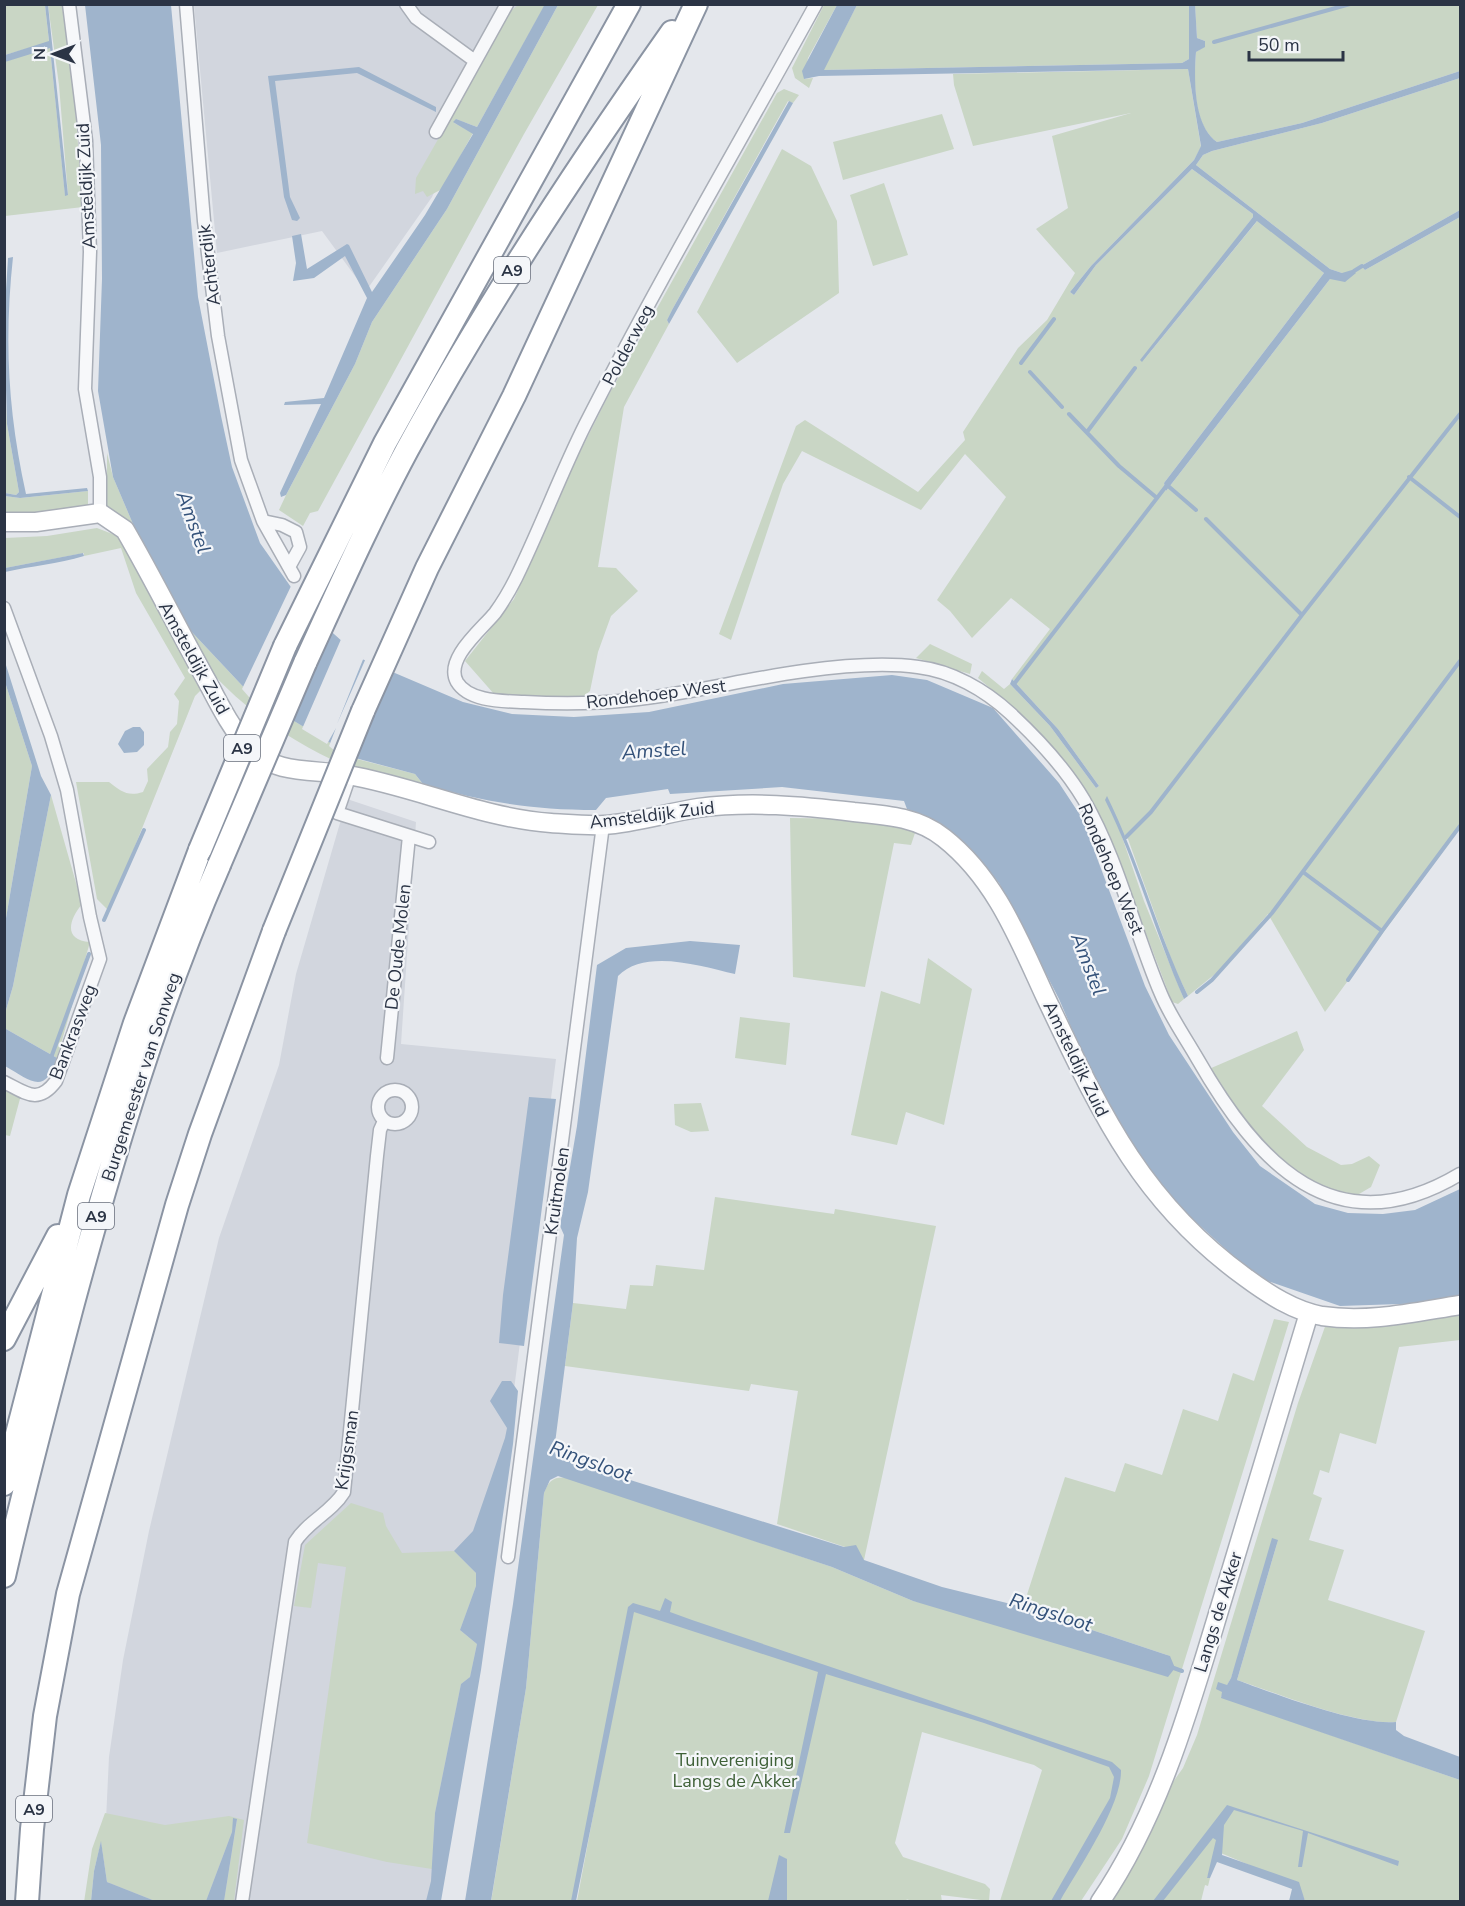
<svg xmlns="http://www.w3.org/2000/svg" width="1465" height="1906" viewBox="0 0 1465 1906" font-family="'Nunito Sans',sans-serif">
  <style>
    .built { fill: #d2d6de }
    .green { fill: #c9d6c5 }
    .water { fill: #9fb4cc }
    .pier { fill: #e4e7ec }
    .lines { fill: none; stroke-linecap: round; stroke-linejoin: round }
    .stream { stroke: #9fb4cc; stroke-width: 4 }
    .street-casing { stroke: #a9aeb7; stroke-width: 15 }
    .secondary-casing { stroke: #a9aeb7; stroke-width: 21 }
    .highway-casing { stroke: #8b94a3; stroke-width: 26 }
    .street { stroke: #f7f8fa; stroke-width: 12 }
    .secondary { stroke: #fff; stroke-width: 18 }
    .highway { stroke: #fff; stroke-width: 22 }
    .highway-bridge-casing { stroke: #8b94a3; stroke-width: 26; stroke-linecap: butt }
    .highway-bridge { stroke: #fff; stroke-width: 22 }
    .labels { text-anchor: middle; stroke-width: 4.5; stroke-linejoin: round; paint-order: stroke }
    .shield { fill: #f4f6f9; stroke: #676e7b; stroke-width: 1.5 }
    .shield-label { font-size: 16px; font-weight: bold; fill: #2b3445 }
    .street-label { font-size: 18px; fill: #2b3445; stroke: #f4f6f9 }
    .park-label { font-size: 18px; fill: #3f6138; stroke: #f4f6f9 }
    .water-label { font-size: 20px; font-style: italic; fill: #34527a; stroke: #f4f6f9 }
  </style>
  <rect width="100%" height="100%" fill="#e4e7ec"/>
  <path class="built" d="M194,5H518L432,197L366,291L322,231L217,253Z
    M347,799L416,822L401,1044L556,1059L492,1563L434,1901L111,1902L106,1820L109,1757L123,1660L149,1531L219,1238L279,1065L296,974Z"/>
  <path class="green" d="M5,5H45L49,42L5,55Z
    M48,5H62L74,94L83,207L5,216L4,62L44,48H50L65,195H68L59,85Z
    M518,5H545L477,127L456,119L454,123L473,133L442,189L427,197L423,191L415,194L416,178L511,11Z
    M558,5H598L524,134L318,511L310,513L303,526L279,510L286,495L355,364L372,322L447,209Z
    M824,5H837L808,58L804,79L813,78L809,88L795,78L792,68Z
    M857,5H1189V59L1182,63L823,70Z
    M1195,5H1460V71L1302,123L1217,142C1192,124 1194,79 1196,52L1205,46V41L1197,38Z
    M1188,69L1201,147L1194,160L1091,266L1070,292L1074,295L1096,265L1192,169L1253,214V217L1142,362L1258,220L1324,273L1164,483L1166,491L1330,279L1342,273L1330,269L1196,165L1203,155L1212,151L1322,123L1460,78V210L1361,266L1365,270L1460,217V828L1325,1012L1268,914L1220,970L1188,996L1174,967L1128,839L1120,831L1144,901L1184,999L1178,1004L1172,1002L1106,828L1073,772L1027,719L978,678L982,671L1004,689L1010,684L1050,726L1096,788L1099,786L1058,729L1012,679L1050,629L1011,598L972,638L950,611L937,600L1006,497L965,454L921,510L802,451L783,484L731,640L719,634L796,426L805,420L918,492L965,440L963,432L1018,348L1047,320L1075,273L1036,229L1068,208L1052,136L1131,113L973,146L954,85L953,74Z
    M784,89L799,95L793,103L788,101L672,310L667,320L669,324L624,407L598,567L616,568L638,591L611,616L598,652L590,691L579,700L494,694L465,661L514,599L565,482L607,398L777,93Z
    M942,114L954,149L843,180L833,142Z
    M782,149L811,166L837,221L839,293L737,363L697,312Z
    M884,183L908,255L873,266L850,195Z
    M4,367L7,424L19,492L16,495L5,493Z
    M107,453L113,477L136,531L189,629L251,695L357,759L415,774L429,792C404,784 379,778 354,769C303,750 242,709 207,667L107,507Z
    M88,491V505L81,508L5,515V496L20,498Z
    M97,528L115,535L123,542L202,689L195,696L109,911L97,899L76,782H109C121,791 127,797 143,792L148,781L147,769L168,747L170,732L177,724L179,701L174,694L185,678L136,593L121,548L84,556V553L5,568V538L47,536Z
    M930,644L972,664L970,674L916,658Z
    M5,682L32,766L5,924Z
    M51,795L82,904C69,920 63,940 90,942L57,1058L6,1029V1010L13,986Z
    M790,818L866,819L916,830L911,845L894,843L865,987L793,977Z
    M928,958L972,989L944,1125L906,1112L897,1145L851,1135L881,991L920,1004Z
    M740,1017L790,1023L786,1065L735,1058Z
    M1297,1031L1304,1050L1262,1106L1307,1147L1341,1165L1352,1164L1369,1156L1380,1165L1371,1187L1354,1197C1281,1181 1248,1128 1209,1069Z
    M4,1086L21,1095L10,1136L5,1135Z
    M701,1103L709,1131L691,1132L675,1125L674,1104Z
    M715,1197L834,1214L835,1209L936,1226L864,1560L845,1547L777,1524L798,1391L751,1384L749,1391L565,1366L573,1303L626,1309L630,1285L653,1286L656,1265L704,1270Z
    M1460,1312V1340L1399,1347L1376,1444L1340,1433L1329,1473L1320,1470L1313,1494L1322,1498L1309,1540L1344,1550L1328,1600L1425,1631L1396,1722C1357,1726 1276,1693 1237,1680L1278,1540L1231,1678L1221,1697L1460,1780V1901H1305L1299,1886L1216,1851L1207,1878H1210L1208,1886L1205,1885L1201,1901L1109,1902L1168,1789L1183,1768L1197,1735L1298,1403L1327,1321Z
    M1274,1319L1289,1322L1149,1776L1122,1839L1081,1901H1000L1042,1770L1034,1765L922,1732L895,1843L903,1857L985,1884L990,1889L989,1901L941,1895L942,1902L912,1901L906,1899L909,1901H577L615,1699L573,1901L491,1902L526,1688L544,1493C549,1479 555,1476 570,1478L832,1567L913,1601L1170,1656L1023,1607L1065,1477L1115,1492L1125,1463L1162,1475L1183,1409L1218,1421L1233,1373L1254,1381Z
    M351,1503L383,1513L386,1526L402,1553L454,1551L476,1573V1586L460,1630L477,1644L470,1677L461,1684L435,1813L432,1869L387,1862L307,1843L346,1567L318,1563L311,1608L294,1606L305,1545Z
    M105,1813L165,1825L229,1816L244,1820L234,1901H224L237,1820L234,1819L232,1832L206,1901H155L107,1882L101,1842L94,1871L91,1901L84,1902L92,1849Z"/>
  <path class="water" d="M545,4L558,5L447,209L372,322L355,364L286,495L281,497L280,493L321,404L284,405L285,402L324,398L367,298L345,256L314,278L293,281L296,263L292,236L301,234L307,269L347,244L349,245L372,292L425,215L473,134L453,122L456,119L477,127Z
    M1195,4L1197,38L1205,41V47L1196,52C1194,78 1193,125 1217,142L1302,123L1460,71V78L1322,123L1212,151L1203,155L1196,165L1330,269L1342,273L1352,270L1356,273L1345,282L1330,279L1166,491L1164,483L1324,273L1257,221L1142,362L1140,360L1253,217V214L1192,169L1096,265L1074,295L1070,292L1091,266L1194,160L1201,146L1188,69L819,76L804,79L802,71L837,5H857L824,70L1182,63L1189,59V5Z
    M45,5H48L68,195L65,196L50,48L5,62V55L49,41Z
    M85,5H171L198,297L221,416L232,467L260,543L293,590L297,601L362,659L463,702L512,714L574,717L649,712L783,684L892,675L927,680L993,708L1059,783L1082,818L1145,986L1169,1035L1233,1132L1260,1166L1315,1204L1348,1213L1383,1214L1415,1210L1460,1189V1295L1430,1303L1340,1306L1262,1279L1230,1253L1186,1213L1142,1167L1089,1069L1059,999L999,883L970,848L940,823L907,809L904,801L782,787L670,794L668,789L606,798L596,810C531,810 484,802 423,784L415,774L344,755L332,744L251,695L189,629L136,531L113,477L98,391L102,279L101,145Z
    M359,67L436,107V112L357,73L275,81L290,197L300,218L297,221L292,220L284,197L268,76Z
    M789,101L793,103L669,324L667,320L672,310Z
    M1460,210V217L1365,270L1361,266Z
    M13,257C4,341 8,412 26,494L87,488L88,491L20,498L5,496V493L16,495L19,492L7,424L4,322L8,258Z
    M83,553L84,556C58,564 31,566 5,572V568Z
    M5,662L41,776L51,795L13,986L6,1010V1029L57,1058C45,1096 31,1081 5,1066V924L32,766L5,682Z
    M1012,679L1058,729L1099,786L1096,788L1050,726L1010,684Z
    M133,727H140L144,732V745L137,752L124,753L118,744L125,731Z
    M1107,796C1139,861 1157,931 1188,996L1184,999C1155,933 1137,864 1105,800Z
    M690,941L740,945L735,974C701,966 645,948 618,976L588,1192L577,1238L573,1303L554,1451L557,1457L844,1547L856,1545L864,1560L942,1587L1023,1607L1170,1656L1175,1668L1168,1677L913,1601L832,1567L558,1476L550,1480L544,1493L526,1688L491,1901H465L513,1604L564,1235L560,1226L577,1126L597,965L626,948Z
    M529,1097L556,1099L524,1346L499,1343L503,1295Z
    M502,1381H511L518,1391L513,1444L481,1670L441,1901H426L431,1881L435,1813L461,1684L470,1677L477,1644L460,1630L476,1586V1573L454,1551L473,1531L505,1438L507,1428L490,1401Z
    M1272,1538L1278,1540L1237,1680C1275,1694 1358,1726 1396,1722V1730L1404,1736L1460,1757V1780L1221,1698L1222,1692L1216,1689L1218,1682L1227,1685L1231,1678Z
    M665,1598L672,1602L670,1612L692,1620L1112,1762L1121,1770C1122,1806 1078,1869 1060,1901H1051L1110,1798L1114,1777L1109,1767L984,1723L826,1674L790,1833H784L818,1672L634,1612L576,1901H571L628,1607L633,1603L660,1611Z
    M1227,1805L1399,1861L1398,1866L1308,1833L1302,1867H1298L1303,1831L1234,1810L1224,1825L1222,1855L1299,1882L1305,1901H1289L1292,1889L1217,1862L1210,1878H1207L1216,1840L1213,1838L1163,1901H1153Z
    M233,1818L237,1819L224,1901H206L232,1832Z
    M101,1841L107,1882L155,1901H91L94,1871Z
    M779,1855L787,1859V1901H768Z"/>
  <path class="pier" d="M292,584L299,599L331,628L291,722L249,697L242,689Z
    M342,637L364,657L337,724L366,658L392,670L342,757L329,746L336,728L327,744L302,729Z"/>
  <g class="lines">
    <path class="stream" d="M1214,42L1350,4
      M1354,271L1362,266
      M1021,363L1054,319
      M1030,372L1062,407
      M1069,414L1119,466L1157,498
      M1087,432L1135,368
      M1409,477L1460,517
      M1302,615L1460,414
      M1014,684L1167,485L1196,510
      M1126,837L1151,812L1302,615L1206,519
      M1303,872L1382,931L1348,980
      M104,920L144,830
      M1382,931L1460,826
      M1197,992L1212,980L1272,913L1460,661
      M52,1055L89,954
      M1171,1667L1182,1671"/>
    <g class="street-casing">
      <path id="street" d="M69,4L86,141L90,252L85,389L100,477V513
        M186,4L204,221L218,336L241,460L263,521L294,576
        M406,4L416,18L475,61
        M816,4C739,144 657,283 585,425C560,475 541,527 516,578C510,590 503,602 495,613C482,629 444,659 457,682C469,702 504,701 524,702C559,704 594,704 629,700C688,694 745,679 804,671C840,666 882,662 918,667C952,671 985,690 1010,713C1037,738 1065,768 1084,800C1119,861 1134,931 1161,994C1170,1016 1185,1037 1197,1058C1257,1163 1335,1249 1460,1174
        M436,132L507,4
        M263,521L282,525L296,532L300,547L289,567
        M4,608L51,736L67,790L90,917L100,959L56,1081C38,1105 26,1093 4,1082
        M350,775L337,813L429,842
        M387,1058L409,836
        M378 1107a17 17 0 1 1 34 0a17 17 0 1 1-34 0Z
        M508,1557L603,825
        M242,1902L295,1542C308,1521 331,1513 344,1492L377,1156L380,1130L384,1121"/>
    </g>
    <g class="secondary-casing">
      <path id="secondary" d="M4,522H36L100,513L125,530C154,580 180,633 208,683C220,706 232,730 250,749C275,775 316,769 348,775C417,787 481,818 551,823C568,824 587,826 604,825C635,823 666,813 698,808C750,801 803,806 854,812C886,815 918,817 944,838C996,879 1019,940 1046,998C1100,1111 1140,1201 1245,1277C1268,1294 1294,1311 1322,1316C1369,1323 1415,1312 1460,1305
        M1100,1902C1161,1812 1190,1706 1221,1604C1250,1507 1279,1410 1309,1313"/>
    </g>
    <g class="highway-casing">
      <path id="highway" d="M285,646L385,443L629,4
        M305,663C338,591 370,519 407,450C486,305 577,167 672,32
        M363,711L427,568L514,396L696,4
        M4,1339L58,1236
        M4,1484L79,1195L135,1023L200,850
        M4,1576C25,1484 49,1394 73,1303C113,1155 157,1007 219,865
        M27,1902L32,1829L45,1716L68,1594L177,1205L200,1134L274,931"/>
    </g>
    <use href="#street" class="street"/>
    <use href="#secondary" class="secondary"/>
    <use href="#highway" class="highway"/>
    <g class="highway-bridge-casing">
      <path id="highway-bridge" d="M200,850L285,646
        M219,865L305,663
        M274,931L363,711"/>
    </g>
    <use href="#highway-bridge" class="highway-bridge"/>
  </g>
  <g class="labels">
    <g class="shield">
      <rect x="494" y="257" width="36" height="26" rx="4.5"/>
      <rect x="224" y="735" width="36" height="26" rx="4.5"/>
      <rect x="78" y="1203" width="36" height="26" rx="4.5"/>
      <rect x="16" y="1796" width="36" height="26" rx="4.5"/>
    </g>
    <g class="shield-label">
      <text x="512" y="276">A9</text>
      <text x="242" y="754">A9</text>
      <text x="96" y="1222">A9</text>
      <text x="34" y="1815">A9</text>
    </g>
    <g class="street-label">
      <text transform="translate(86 186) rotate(-93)" y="6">Amsteldijk Zuid</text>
      <text transform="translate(209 265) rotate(-97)" y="6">Achterdijk</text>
      <text transform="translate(628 345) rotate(-62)" y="6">Polderweg</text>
      <text transform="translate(194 658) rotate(61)" y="6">Amsteldijk Zuid</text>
      <text transform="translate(656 694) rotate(-7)" y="6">Rondehoep West</text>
      <text transform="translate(652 815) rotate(-7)" y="6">Amsteldijk Zuid</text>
      <text transform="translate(1111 869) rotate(67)" y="6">Rondehoep West</text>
      <text transform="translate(398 947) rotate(-84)" y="6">De Oude Molen</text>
      <text transform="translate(73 1032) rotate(-69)" y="6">Bankrasweg</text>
      <text transform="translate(1076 1059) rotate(64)" y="6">Amsteldijk Zuid</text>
      <text transform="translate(141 1077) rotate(-72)" y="6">Burgemeester van Sonweg</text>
      <text transform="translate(557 1191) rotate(-82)" y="6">Kruitmolen</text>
      <text transform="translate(347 1450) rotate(-82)" y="6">Krijgsman</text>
      <text transform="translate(1218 1612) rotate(-73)" y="6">Langs de Akker</text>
    </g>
    <g class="park-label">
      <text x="735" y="1766">Tuinvereniging<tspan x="735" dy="21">Langs de Akker</tspan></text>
    </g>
    <g class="water-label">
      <text transform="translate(194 522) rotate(70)" y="7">Amstel</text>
      <text transform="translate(654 750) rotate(-4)" y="7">Amstel</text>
      <text transform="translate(1089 964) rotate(69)" y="7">Amstel</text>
      <text transform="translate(591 1461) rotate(20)" y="7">Ringsloot</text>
      <text transform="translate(1051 1612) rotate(18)" y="7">Ringsloot</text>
    </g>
  </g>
  <rect width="1465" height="1906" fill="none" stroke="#2b3445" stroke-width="12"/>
  <g transform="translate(54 54) rotate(270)" stroke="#f4f6f9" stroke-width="4.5" paint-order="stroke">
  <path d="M0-4.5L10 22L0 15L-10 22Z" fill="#2b3445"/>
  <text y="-9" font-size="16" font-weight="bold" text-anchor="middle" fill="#2b3445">N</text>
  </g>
  <path d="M1249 51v9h94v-9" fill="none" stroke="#2b3445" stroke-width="3"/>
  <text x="1258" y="51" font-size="18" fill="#2b3445" stroke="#f4f6f9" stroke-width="4.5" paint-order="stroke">50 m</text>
</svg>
